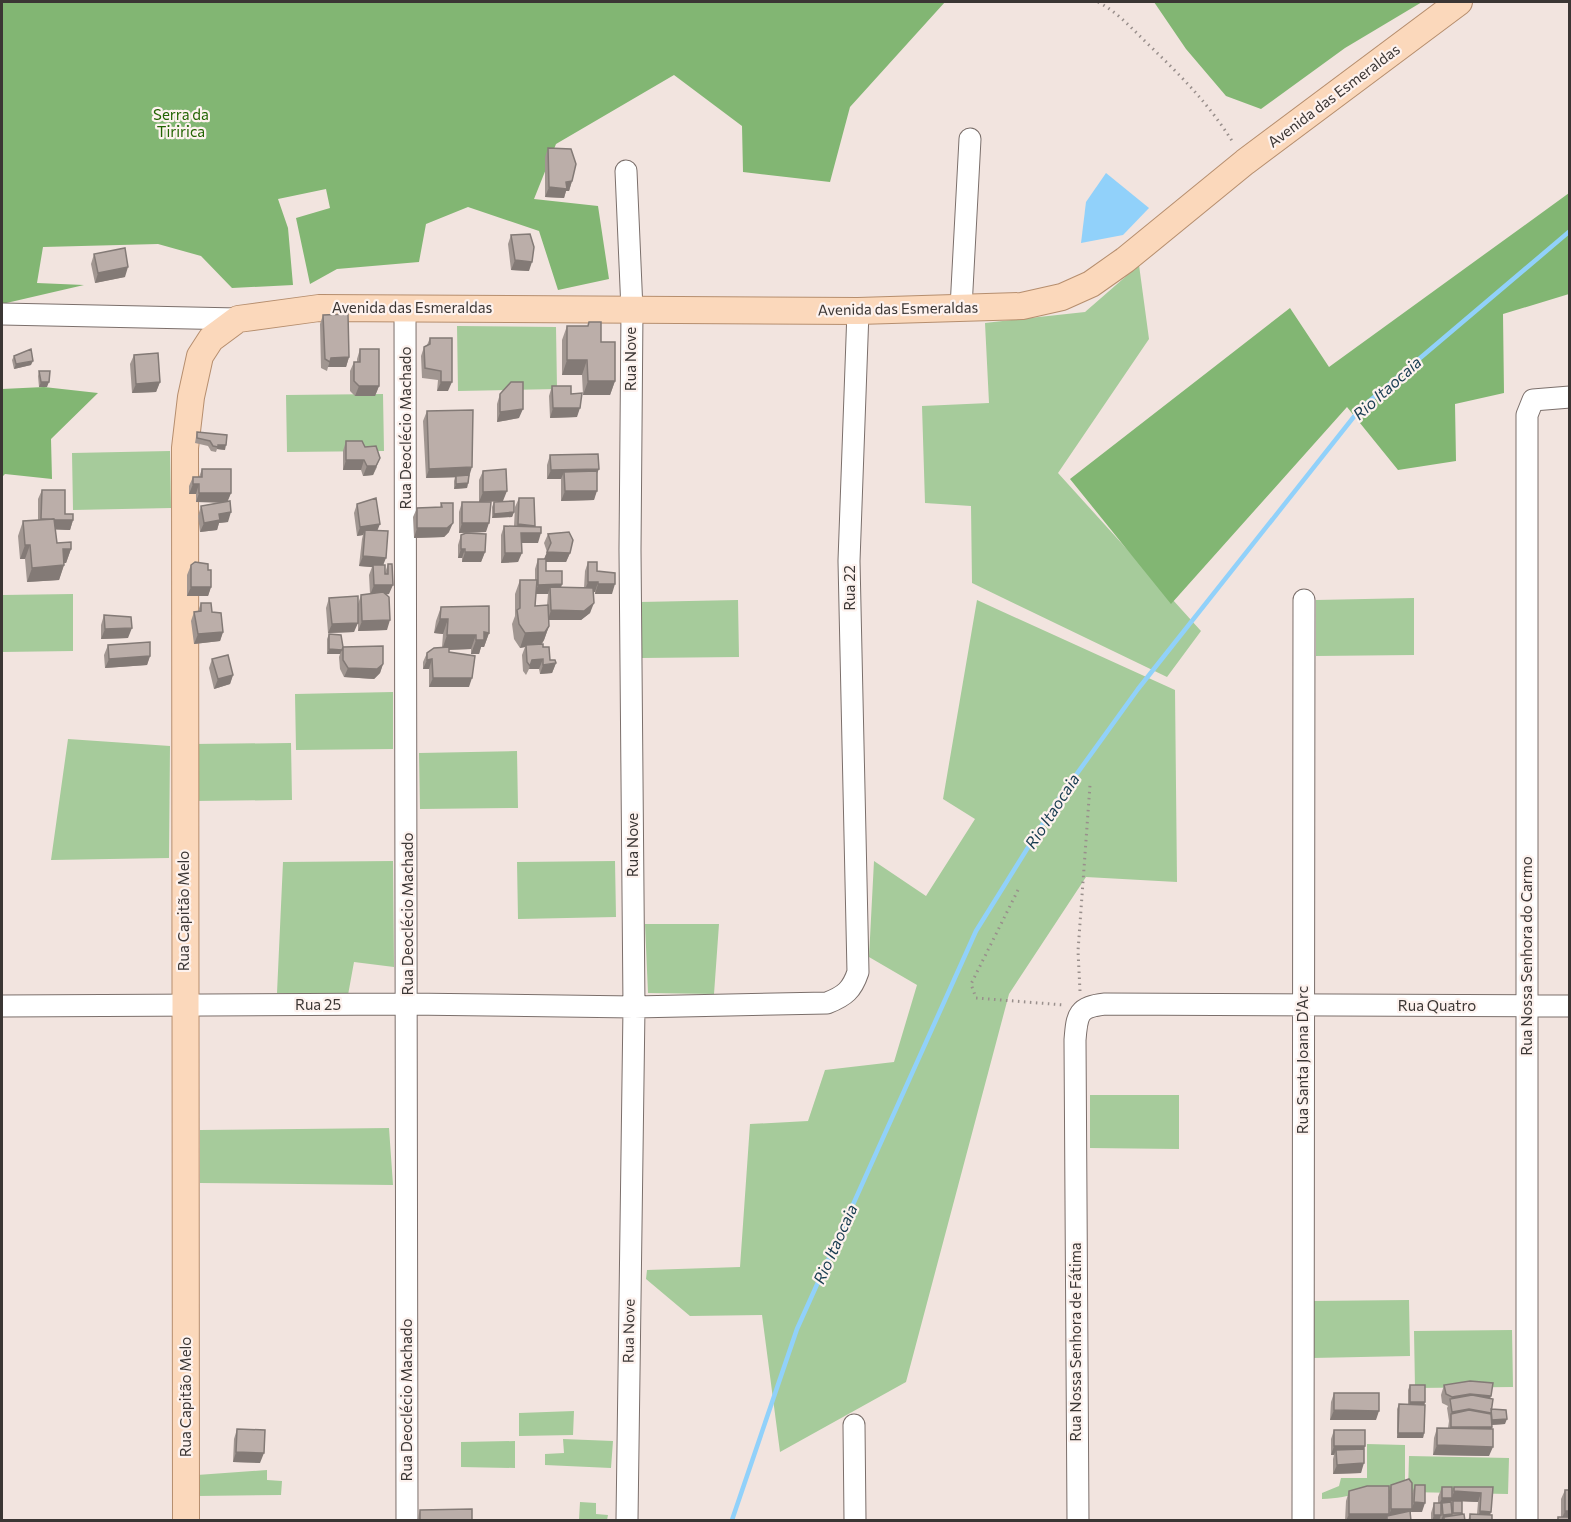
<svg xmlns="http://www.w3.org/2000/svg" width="1571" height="1522" viewBox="0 0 1571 1522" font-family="Commissioner,sans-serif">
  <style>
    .green { fill: #a6cb9b }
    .forest { fill: #82b673 }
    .water { fill: #91d1fa }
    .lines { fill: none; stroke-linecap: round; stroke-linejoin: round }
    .stream { stroke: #91d1fa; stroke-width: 4.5 }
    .minor-casing { stroke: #7b6f6b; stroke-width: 23 }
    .major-casing { stroke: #b68e6e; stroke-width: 28 }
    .path { stroke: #998f8c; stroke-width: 3; stroke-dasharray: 1.5 4.5; stroke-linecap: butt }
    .minor { stroke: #fff; stroke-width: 21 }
    .major { stroke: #fbd8bb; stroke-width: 26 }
    .wall { fill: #a19691; fill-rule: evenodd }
    .shaded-wall { fill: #837a76 }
    .building { fill: #bbaea9; stroke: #837a76; stroke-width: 1.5 }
    .labels { text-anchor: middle; stroke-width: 4.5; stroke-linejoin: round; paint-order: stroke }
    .street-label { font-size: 15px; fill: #3b3634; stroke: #fdf2ee }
    .park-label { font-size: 15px; fill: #226402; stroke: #fdf2ee }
    .water-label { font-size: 16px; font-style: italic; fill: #173b50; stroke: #fdf2ee }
  </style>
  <rect width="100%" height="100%" fill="#f2e4df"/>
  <path class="green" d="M1139,265L1149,339L1058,473L1201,631L1167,677L972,583L971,506L925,503L922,406L989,403L985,323L1085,312Z
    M457,326L556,327L557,389L458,391Z
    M383,394L384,451L287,452L286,395Z
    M170,451L171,508L73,510L72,453Z
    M73,594V651L2,652V595Z
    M1414,598V655L1316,656V600Z
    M738,600L739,657L641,658L640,602Z
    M977,600L1175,690L1177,882L1086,877L1009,994L906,1382L780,1452L762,1315L690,1316L646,1279L647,1270L740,1267L750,1124L808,1121L825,1070L894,1062L917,985L869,957L874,861L926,896L975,819L943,799Z
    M393,692V749L296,750L295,694Z
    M68,739L170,746L169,858L51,860Z
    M291,743L292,800L194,801L193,744Z
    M517,751L518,808L420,809L419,753Z
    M393,861L394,967L354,962L348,995L277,993L283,862Z
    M615,861L616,917L518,919L517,862Z
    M645,924H719L714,994L648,993Z
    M1090,1095H1179V1149L1090,1148Z
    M389,1128L393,1185L200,1183V1130Z
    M1409,1300L1410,1356L1312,1358L1311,1301Z
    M1512,1330L1513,1387L1415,1388L1414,1331Z
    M574,1411L573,1435L519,1436V1413Z
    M563,1439L613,1441L611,1468L545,1465V1454L564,1453Z
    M515,1441V1468L461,1467V1442Z
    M1367,1444L1405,1445V1487C1385,1495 1381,1492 1362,1494C1348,1495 1337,1499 1322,1499V1493L1339,1486L1341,1478H1367Z
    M1409,1456L1509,1458L1508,1494L1408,1492Z
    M267,1470V1480L282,1481L281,1495L197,1496V1475Z
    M580,1502L596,1503V1514L608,1515L607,1520H552H579Z"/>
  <path class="forest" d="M2,2H945L850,107L830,182L743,172L742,126L674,75L556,144L534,199L598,206L609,279L558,290L539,231L468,207L426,224L419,262L337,269L310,284L296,218L330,208L326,189L278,199L288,228L293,285L232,288L201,256L158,244L43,247L37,283L84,285L2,304Z
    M1154,2H1422L1345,48L1261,109L1226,96L1186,49Z
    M1569,193V294L1503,314L1504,393L1455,404L1456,461L1398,470L1347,407L1171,604L1070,479L1290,308L1329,367Z
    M44,387L98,393L51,439L52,479L5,474L2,477V389Z"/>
  <path class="water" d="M1106,173L1149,208L1123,235L1081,243L1086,202Z"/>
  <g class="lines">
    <path class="stream" d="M732,1520L797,1329L976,931L1055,804L1138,689L1360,409L1570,231"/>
    <g class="minor-casing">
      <path id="minor" d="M626,171L632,310L630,550L634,1007L627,1520
        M405,307L407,1520
        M961,308L970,139
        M2,314L238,319
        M2,1006L408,1004L634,1007L827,1003C845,996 852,990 858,972L849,561L858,311
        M854,1425L855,1520
        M1078,1520L1075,1040C1077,1014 1078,1007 1105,1004L1570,1006
        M1303,1520L1304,600
        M1527,1520V415L1533,400L1570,397"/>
    </g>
    <g class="major-casing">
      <path id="major" d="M186,1520L185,448L191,397L200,356L211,339L238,319L319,308L858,311L1022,306L1062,297L1091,284L1125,260L1245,162L1459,2"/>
    </g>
    <path class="path" d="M1098,2C1119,13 1133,30 1150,46C1184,79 1209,104 1234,144
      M1018,890L971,984L976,998L1064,1005
      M1080,991L1078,951L1090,785"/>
    <use href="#minor" class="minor"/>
    <use href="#major" class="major"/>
  </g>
  <path class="wall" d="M548,148L572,181L569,191H566L564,198L545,197V157Z
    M511,235L529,271L511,270L508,244Z
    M94,254L125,277L95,283L91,264Z
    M323,315L349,357L346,367H328L327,371L321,368L320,324Z
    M567,326L601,342L615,381L610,395H583L582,375H562V340Z
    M430,338L448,391H437L438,380L422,378L421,356L424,347L427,345Z
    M360,349L379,386L375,396H355L350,391V371L354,362H357V359Z
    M134,355L160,382L156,392L132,393L130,364Z
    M14,356L31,365L14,369L12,360Z
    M39,371L47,387H39L38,376Z
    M552,386L571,394L577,417L550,418L549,396Z
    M500,394L519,418L497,422V404Z
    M427,411L469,477L467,488L454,489V481L455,477L426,478L423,421Z
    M197,432L225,450L217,449L216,452L211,451L208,446L195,443L196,437Z
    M346,441L377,467L373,475L363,476L361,470H343V451Z
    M550,455L597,474L594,500L561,501V479H547V465Z
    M202,469L231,493L227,501L228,522L219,523L217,530L200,532L198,516L201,506L222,502H196V494H189V486L193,477H199Z
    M483,471L503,501L480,502L486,532L459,533V512L462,502H479V480Z
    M42,490L65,514L73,520L70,530L55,529L57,543L71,549L66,563H64V565L59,580L27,582L25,559H20L18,536L23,521L38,520V499Z
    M519,498L535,527L538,543H522L518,562L501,563V535L504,526H514L515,507Z
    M494,502L514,512L512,517L492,518V507Z
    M441,503L449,532L444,537L414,538L413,517L417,508L440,507Z
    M357,504L377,531L385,573L388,564L389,594L385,595L387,630L358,631V610L354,632L328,633L326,608L329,598L358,604L361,595L370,594L369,575L372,567L359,566L362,539L363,535L357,536L354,513Z
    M548,534L570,553L566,562H546V571L562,584L561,587L584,588L585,571L588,562L597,571L612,594H595V592H594L590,613L581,620H549V626L544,640L542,644L550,660L556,663L552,673L540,674L539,669H529L526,675L523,671L522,655L525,647L520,648L514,639L512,624L515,616V594L520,580H535V569L538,559H544L547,552L544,543ZM536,594H548L547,605L535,606Z
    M461,535L485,552L481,562H462V558H458V545Z
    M191,565L208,570L211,587L208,596H187V575Z
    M201,603L212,612L223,632L220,641L194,644L191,621L194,612L198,611Z
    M441,607L489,633L484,647H481L479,654H471V649L449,650V652L469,687H429V669H423V662L427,653L442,647L443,634L434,633L436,621Z
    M104,615L128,638L101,639V625Z
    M329,634L343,647L383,664L380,673L374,679L344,677L340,669L339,657L340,654H327V639Z
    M108,645L150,656L147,665L105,668L104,655Z
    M212,659L233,675L230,684L214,689L209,668Z
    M1410,1385L1425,1402L1424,1433L1423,1438H1397V1409L1399,1404H1408V1390Z
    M1444,1385L1490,1398L1491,1409L1505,1424L1492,1425L1489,1456L1433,1455L1434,1438L1437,1428H1448L1449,1421L1447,1408L1448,1406L1442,1403L1441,1395Z
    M1334,1393L1376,1420H1330L1331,1402Z
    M237,1429L260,1463L233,1462L234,1439Z
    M1334,1430L1365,1446L1364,1450L1361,1473L1333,1474V1459L1334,1455H1331V1439Z
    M1391,1485L1412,1493L1415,1485L1422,1512H1411V1521H1345L1346,1501L1349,1491H1389Z
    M1442,1487L1452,1491L1454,1487H1493L1490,1515L1492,1521H1468L1470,1514H1477L1478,1502L1462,1501V1515L1465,1521H1440V1520L1439,1521H1431V1513L1434,1503H1438V1497Z
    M1565,1490L1569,1521H1557L1558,1517H1561V1499Z
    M420,1510L472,1521H417Z"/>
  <path class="shaded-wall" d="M572,181L569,191H566L564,198L545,197L549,187Z
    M515,260L532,262L529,271L511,270Z
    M128,267L125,277L95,283L98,273Z
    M349,357L346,367H328L331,358Z
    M567,360H587L582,375H562Z
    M33,361L31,365L14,369L16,364Z
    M588,381H615L610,395H583Z
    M41,382H49L47,387H39Z
    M160,382L156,392L132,393L136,384Z
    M441,382H452L448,391H437Z
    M359,386H379L375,396H355Z
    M553,408H580L577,417L550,418Z
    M523,409L519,418L497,422L500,412Z
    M218,445H226L225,450L217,449Z
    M380,458L373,475L363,476L367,466Z
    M346,460H364L361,470H343Z
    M472,467L469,477L426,478L429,469Z
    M599,469L595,478L564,472L561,479H547L551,470Z
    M468,483L467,488L454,489L456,484Z
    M193,484H199L196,494H189Z
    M507,491L503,501L479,502L483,492Z
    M565,491H597L594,500L561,501Z
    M199,493H231L227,503L196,502Z
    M231,512L228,522L219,523L217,530L200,532L204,523L219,514Z
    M514,512L512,517L492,518L494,514Z
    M41,519L73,520L70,530L37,529Z
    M453,523L449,532L444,537L414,538L417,528Z
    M462,523H489L486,532L459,533Z
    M380,524L376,534L365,530L363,535L357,536L360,527Z
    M518,524L535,526L533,533H541L538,543H518L514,533Z
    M25,545H30L25,559H20Z
    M63,549H71L66,563H58Z
    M461,549H465L462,558H458Z
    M465,552H485L481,562H462Z
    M547,552L570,553L566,562H543Z
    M505,553H522L518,562L501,563Z
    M363,556L386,558L382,568L359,566Z
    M64,565L59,580L27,582L32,568Z
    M588,582H598L595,592H584Z
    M562,584L559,594L550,587L548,594H535L538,585Z
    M598,584H615L612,594H595Z
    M374,585H393L389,594L370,595Z
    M191,587H211L208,596H187Z
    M594,603L590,613L581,620H548L551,610Z
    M440,619H448L443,634L434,633Z
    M390,620L387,630L358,631L362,621Z
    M358,623L354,632L328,633L332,624Z
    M549,626L544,640L540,646L526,645L525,647L520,648L525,633Z
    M132,628L128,638L101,639L105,629Z
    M223,632L220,641L194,644L198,634Z
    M484,632L489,633L484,647H481L479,654H471L476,640Z
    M447,635H476L471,649L442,650Z
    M329,649L342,650L340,654H327Z
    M150,656L147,665L105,668L109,659Z
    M432,659L429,669H423L427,660Z
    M543,659L539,669H529L532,660Z
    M556,663L552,673L540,674L543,665Z
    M383,664L380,673L374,679L344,677L348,668Z
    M233,675L230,684L214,689L218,679Z
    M433,678H472L469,687H429Z
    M1470,1394L1491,1396L1488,1406L1451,1400L1452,1397Z
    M1410,1402H1425L1423,1407H1408Z
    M1469,1409L1465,1418L1451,1414L1452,1412Z
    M1334,1410L1379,1411L1376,1420H1330Z
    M1507,1419L1505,1424L1490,1425L1492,1420Z
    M1451,1427H1492L1488,1436H1448Z
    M1398,1433H1424L1423,1438H1397Z
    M1437,1445L1493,1447L1489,1456L1433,1455Z
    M1334,1446H1365L1362,1455L1336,1450L1334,1455H1331Z
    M236,1452L264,1453L260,1463L233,1462Z
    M1364,1463L1361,1473L1333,1474L1337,1465Z
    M1454,1491L1481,1493L1478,1502L1451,1501L1449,1507L1442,1503L1441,1507H1438L1442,1498H1452Z
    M1414,1502L1425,1503L1422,1512H1411Z
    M1391,1509H1412L1408,1518L1388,1519Z
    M1480,1511L1491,1512L1488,1521L1477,1520Z
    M1565,1511H1569V1521H1561Z
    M1349,1514H1389L1385,1521H1346Z
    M1452,1514L1450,1521L1444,1517L1442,1521H1441L1443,1515Z
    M1434,1515H1441L1439,1521H1432Z"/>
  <path class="building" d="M548,148L571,149L576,164L572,181L566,182L567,189L549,187Z
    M530,234L534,247L532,262L515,260L511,235Z
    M125,248L128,267L98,273L94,254Z
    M348,314L349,357L331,358L330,362L325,359L323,315Z
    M589,322H601V342H615V381H588L587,360H567V326H588Z
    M430,338H452V382H441V371L425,368L424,347L430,344Z
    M31,349L33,361L16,364L14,356Z
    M360,349H379V386H359L354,381V362H360Z
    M158,353L160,382L136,384L134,355Z
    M39,371H50L49,382H41Z
    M511,382H523V409L500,412V394Z
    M552,386H571V394L582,393L580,408H553Z
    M473,410L472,467L429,469L427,411Z
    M197,432L227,435L226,445H218V447L213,446L210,441L197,438Z
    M346,441H362L365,447L376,446L380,458L376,466H367L364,460H346Z
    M598,454L599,469L551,470L550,455Z
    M202,469H231V493H199V484H193V477H202Z
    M506,469L507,491L483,492V471Z
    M597,471V491H565L564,472Z
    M469,475L468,483L456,484V476Z
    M42,490H65V514H73V520H55L54,519H41Z
    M376,498L380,524L360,527L357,504Z
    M519,498H534L535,526L518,524Z
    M230,501L231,512L219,514L220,520L204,523L201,506Z
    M514,501V512L494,514V502Z
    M462,502H491L489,523H462Z
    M441,503H453V523L447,528H417V508L442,507Z
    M54,519L57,543L71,542V549H63L64,565L32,568L30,545H25L23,521Z
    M504,526L541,527V533H521L522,553H505Z
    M365,530L388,531L386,558L363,556Z
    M569,532L573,540L570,553L547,552L551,543L548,534Z
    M466,533L486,534L485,552H465V549H461V535Z
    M538,559H546V571H562V584L538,585Z
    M195,562L208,564V570H211V587H191V565Z
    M588,562H597V571L615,573V584H598V582H588Z
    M388,564H392L393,585H374L373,565H385V574H388Z
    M520,580H537L535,606L548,605L549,626L545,632L525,633L519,624L517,610L520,608Z
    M550,587L593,588L594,603L584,611L551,610Z
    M383,592L389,597L390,620L362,621L361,595Z
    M358,596V623L332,624L329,598Z
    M201,603H211L212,612L221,613L223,632L198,634L194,612L201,611Z
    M489,606V633L484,632V640H476V635H447L448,619H440L441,607Z
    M104,615L131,617L132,628L105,629Z
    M329,634L341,635L343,647L342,650L329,649Z
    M150,642V656L109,659L108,645Z
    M543,644V647H549L550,660H555L556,663L543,665V659L532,660L530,666L527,662L526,645Z
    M383,646V664L377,669L348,668L343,660V647Z
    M449,647V652L475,656L472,678H433L432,659L427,660V653L434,648Z
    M228,655L233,675L218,679L212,659Z
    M1470,1381L1493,1383L1491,1396L1470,1394L1452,1397L1446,1394L1444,1385Z
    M1410,1385H1425V1402H1410Z
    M1334,1393H1379V1411L1334,1410Z
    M1472,1395L1493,1399L1491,1413L1469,1409L1452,1412L1450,1399Z
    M1399,1404L1425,1405L1424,1433H1398Z
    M1491,1409L1506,1410L1507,1419L1492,1420Z
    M1469,1410L1491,1414L1492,1427H1451V1414Z
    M1437,1428L1493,1429V1447L1437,1445Z
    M237,1429L265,1430L264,1453L236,1452Z
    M1334,1430H1365V1446H1334Z
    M1364,1449V1463L1337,1465L1336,1450Z
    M1409,1479L1412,1483V1509H1391V1485Z
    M1415,1485H1425V1503L1414,1502Z
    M1367,1486H1389V1514H1349V1491Z
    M1442,1487H1452V1498H1442Z
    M1454,1487H1493L1491,1512L1480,1511L1481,1493L1454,1491Z
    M1565,1490H1569V1511H1565Z
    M1453,1501H1462V1513H1453Z
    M1451,1502L1452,1514L1443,1515L1442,1503Z
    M1434,1503H1441V1515H1434Z
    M472,1509V1521H420V1510Z
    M1410,1511L1411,1521H1387V1516Z
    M1464,1514L1465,1521H1444V1517Z
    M1470,1514L1492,1515V1521H1470Z
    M1558,1517H1569V1521H1558Z"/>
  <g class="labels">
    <g class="street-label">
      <text transform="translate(1334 96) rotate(-37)" y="5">Avenida das Esmeraldas</text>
      <text x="412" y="313">Avenida das Esmeraldas</text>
      <text transform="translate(898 309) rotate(-1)" y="5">Avenida das Esmeraldas</text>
      <text transform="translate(631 359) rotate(-90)" y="5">Rua Nove</text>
      <text transform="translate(406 428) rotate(-90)" y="5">Rua Deoclécio Machado</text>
      <text transform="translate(850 588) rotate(-90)" y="5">Rua 22</text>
      <text transform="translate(633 845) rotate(-90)" y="5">Rua Nove</text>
      <text transform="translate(184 911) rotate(-90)" y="5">Rua Capitão Melo</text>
      <text transform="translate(408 914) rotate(-90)" y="5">Rua Deoclécio Machado</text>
      <text transform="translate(1527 956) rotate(-90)" y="5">Rua Nossa Senhora do Carmo</text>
      <text x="318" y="1010">Rua 25</text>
      <text x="1437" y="1011">Rua Quatro</text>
      <text transform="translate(1303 1060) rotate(-90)" y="5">Rua Santa Joana D'Arc</text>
      <text transform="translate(629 1331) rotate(-89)" y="5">Rua Nove</text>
      <text transform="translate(1076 1342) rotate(-90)" y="5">Rua Nossa Senhora de Fátima</text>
      <text transform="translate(186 1397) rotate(-90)" y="5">Rua Capitão Melo</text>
      <text transform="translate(407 1400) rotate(-90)" y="5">Rua Deoclécio Machado</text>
    </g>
    <g class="park-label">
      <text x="181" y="120">Serra da<tspan x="181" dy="17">Tiririca</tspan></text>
    </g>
    <g class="water-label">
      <text transform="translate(1387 388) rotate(-42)" y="6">Rio Itaocaia</text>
      <text transform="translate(1052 811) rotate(-57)" y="6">Rio Itaocaia</text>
      <text transform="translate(835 1244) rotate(-66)" y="6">Rio Itaocaia</text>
    </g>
  </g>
  <rect width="1571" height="1522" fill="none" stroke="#3b3634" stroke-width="6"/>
</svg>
